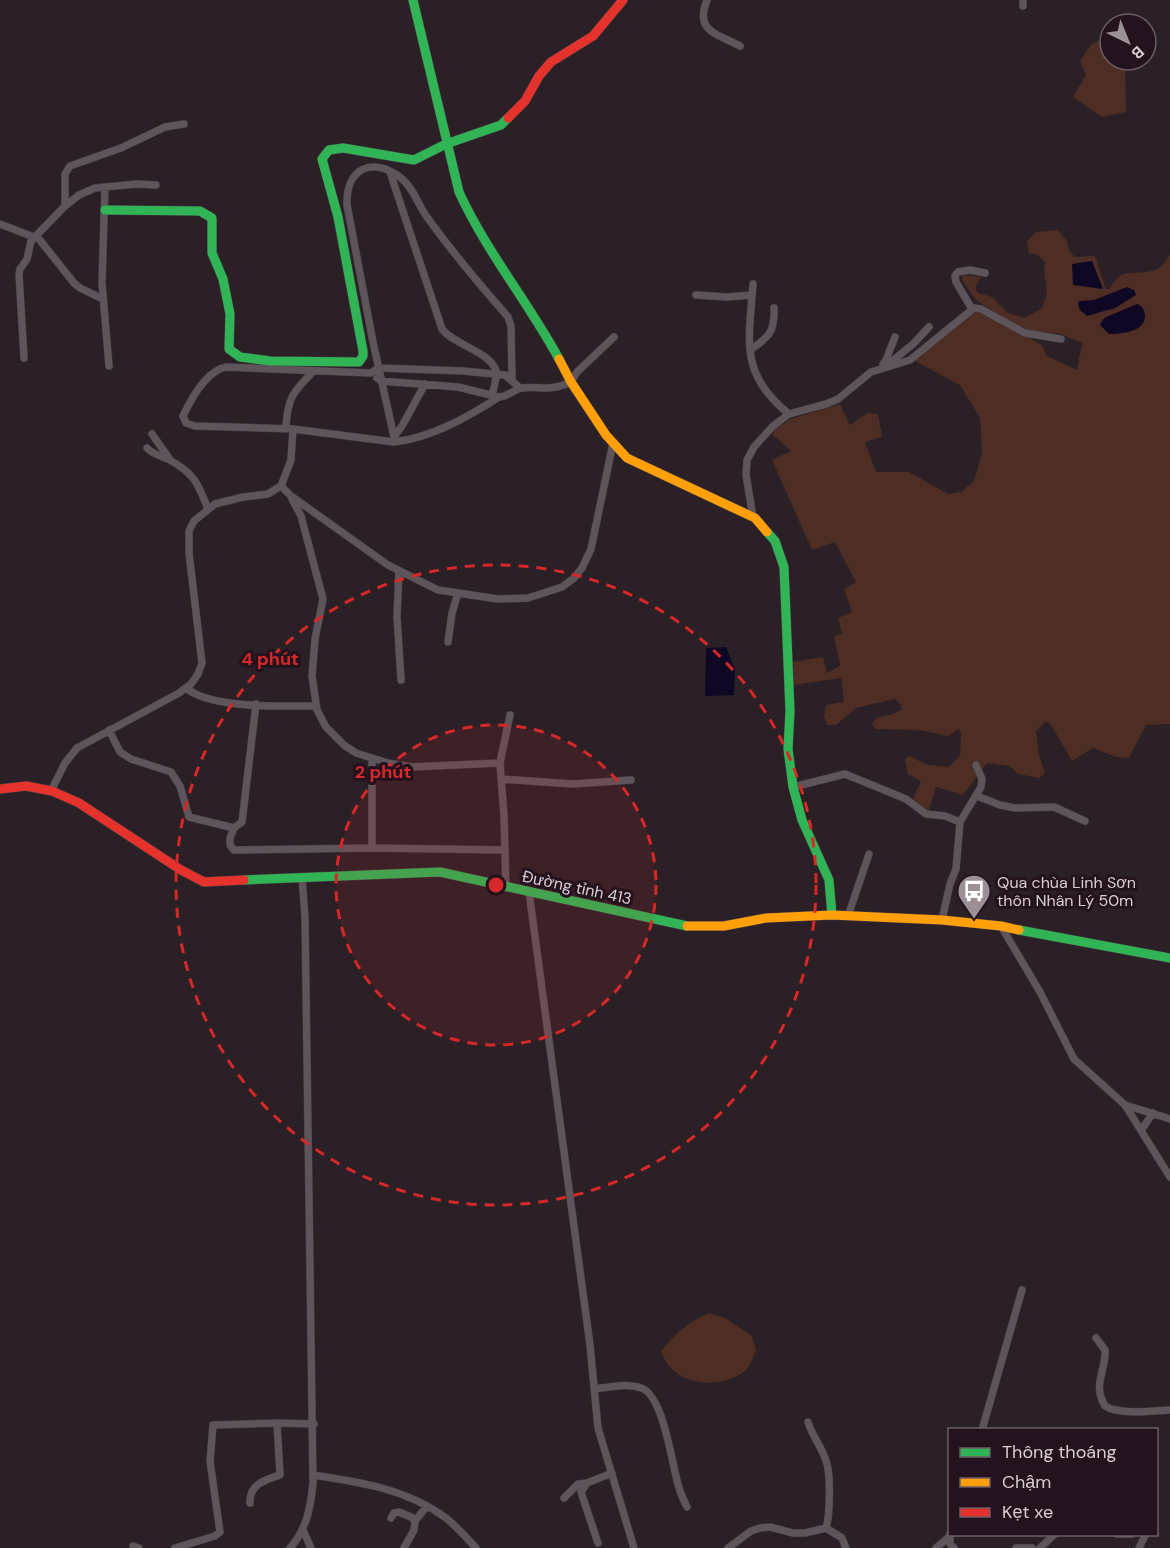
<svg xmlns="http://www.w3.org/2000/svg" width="1170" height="1548" viewBox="0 0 1170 1548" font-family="'DM Sans',sans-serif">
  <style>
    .green { fill: #4d2d24 }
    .water { fill: #0f0824 }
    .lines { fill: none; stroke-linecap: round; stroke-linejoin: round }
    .street-casing { stroke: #463d42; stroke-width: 8 }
    .fast-casing { stroke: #463d42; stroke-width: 10 }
    .slow-casing { stroke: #463d42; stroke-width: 10 }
    .jam-casing { stroke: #463d42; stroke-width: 10 }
    .street { stroke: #5d555a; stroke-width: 7 }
    .fast { stroke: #30b455; stroke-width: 9 }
    .slow { stroke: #ff9f0a; stroke-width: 9 }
    .jam { stroke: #e5322d; stroke-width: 9 }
    .ring { fill: none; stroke: #d62828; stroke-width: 3; stroke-dasharray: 10 8 }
    .labels { text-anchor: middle; stroke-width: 6; stroke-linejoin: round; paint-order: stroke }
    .poi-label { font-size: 16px; fill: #d9cdd4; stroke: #24131e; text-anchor: start }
    .street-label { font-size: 16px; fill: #d9cdd4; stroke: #24131e }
    .centre { fill: #d62828; stroke: #24131e; stroke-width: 3 }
    .ring-label { font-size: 18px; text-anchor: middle; font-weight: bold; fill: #d62828; stroke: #24131e; stroke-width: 6; stroke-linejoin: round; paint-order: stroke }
  </style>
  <rect width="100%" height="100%" fill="#2a2026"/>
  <path class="green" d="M1103,38L1110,45V60H1125L1126,112L1102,117L1073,97L1086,75L1080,60L1091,45Z
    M1058,230L1067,241L1070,252L1075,257L1095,256L1106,289H1110C1121,264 1135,278 1157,269C1162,267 1166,260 1170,255V724L1146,725L1129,758L1116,757L1093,748L1072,761L1051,725L1046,721L1036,731L1039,755L1045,773L1039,778L1018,774L1009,766L987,763L963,795L936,787L928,812H922L913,799L921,781L908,774L905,760L909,756L928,765L949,767L960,755L961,733L958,729L948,736L919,730L875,729L872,724L876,718L893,714L902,709L900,704L895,699L856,708L836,725H827L824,716L826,705L844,702L841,678L794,685L793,662L823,657L827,673L840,666L834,636L842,634L838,618L852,612L844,589L856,582L835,542L812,550L772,460L791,451L773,435L774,430L791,419L840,404L850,425L867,413L878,414L882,437L865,442L876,472H909L948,494L961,492L974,481L982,453L980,418L960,385L913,360L973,313L979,311L1042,345L1047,356L1077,370L1082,343L1058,333L1034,332L1008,321L976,300L962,280L963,275L981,277L975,288L978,293L992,297L1008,313L1024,318L1041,309L1047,294L1044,268L1045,262L1038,255L1029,253L1027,241L1036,232Z
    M709,1313L725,1318L752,1336L756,1350C753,1357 751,1366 745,1371C719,1391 671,1386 661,1351C676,1333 687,1323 709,1313Z"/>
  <path class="water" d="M1092,261L1103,289L1073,285L1072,264Z
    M1127,287L1134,290L1136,295L1115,308L1087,316L1080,310L1078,304L1079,301L1094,300Z
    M1137,304C1142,306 1144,309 1145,315C1146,332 1121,334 1109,334L1100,325L1104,318Z
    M726,647L735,669L734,695L705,696L706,648Z"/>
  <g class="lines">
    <g class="street-casing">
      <path id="street" d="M707,0C694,32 718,34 740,46
        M1023,6V0
        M390,172L442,329C454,345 491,352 496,371C497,378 494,388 492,395
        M105,187L102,283L109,366
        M65,206V174L70,166L121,148L165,127L184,124
        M0,224L39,239L74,283L80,288L103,299
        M753,284C749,341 739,374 789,414
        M696,295L727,297L752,295
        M972,309L956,282L955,276L958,272L970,270L985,273
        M750,350C769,337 775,332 774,308
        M24,358L19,274L20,269L27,259L31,241L65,206L79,195L95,188L137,184L156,185
        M883,364L886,360L895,337
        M885,367L913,344L929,327
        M377,378L381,381L458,387L499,397C508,397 514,389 522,388C543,386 548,392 571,382L577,372L614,337
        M499,397C468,417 431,438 394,442L293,429L195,426L186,423L183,416C191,399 206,371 226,367L371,373L378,368L463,371L505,375L520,388
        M286,428C287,399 293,391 314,371
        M293,429L291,460L281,486L291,496L388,565L438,590L498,599L528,598L562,587L574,578L582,568L591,549L613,443
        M152,434L171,461
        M394,437L402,426L425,384
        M394,442V437L373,342L347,205C346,168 372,156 401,178C413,187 418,205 427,217C452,252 480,285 508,317L511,326L512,379
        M147,448C152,454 161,456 168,459C194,473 198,483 208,509
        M292,499L301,516L323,599L315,639L312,676L317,710L326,727L344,745L356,753L388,763L411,767L500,763
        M753,517L746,475L747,460L754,447L773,426L789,414L826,404L838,399L871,372L910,360L974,308L981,309L1025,333L1061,339
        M399,571L397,616L401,680
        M448,642L452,613L458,593
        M186,688C211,709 283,706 316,706
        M109,730L120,752L131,759L171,772L180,786L189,817L234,828L230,838V845L234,850L372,848L505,850
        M372,759V848
        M501,779L573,784L631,780
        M793,787L845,774L906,799L926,814L945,816L960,822
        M51,791L65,763L77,748L179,693L191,684L198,674L202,663L189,553V531L194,521L215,504L243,497L268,494L281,486
        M977,796L1000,805L1015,808L1054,807L1085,821
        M234,828L242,822L256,704
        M506,887L504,816L500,763L510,715
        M529,892L590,1345L598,1428L634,1548
        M848,916L869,854
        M942,920L950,884L956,869L960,822L981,787L982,779L976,765
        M1001,926L1040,992L1074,1059L1125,1105L1170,1177
        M1125,1105L1170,1119
        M1142,1129L1153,1113
        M1096,1338L1105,1350C1106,1372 1092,1384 1105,1406C1119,1415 1153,1411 1170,1410
        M594,1389C609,1387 627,1383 641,1388C662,1394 671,1457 676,1476C678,1487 682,1497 687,1507
        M808,1422C812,1436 822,1447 826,1461C831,1473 830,1516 826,1528
        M982,1430L1022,1290
        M313,1475C360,1482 407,1489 446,1518C457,1527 467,1538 476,1548
        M564,1498L578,1484L587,1483
        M250,1503C249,1484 265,1480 280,1475L277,1423
        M391,1518L394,1513L399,1512L411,1517L415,1521
        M303,1530L311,1548
        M950,1534V1544L954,1548
        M1117,1534H1132
        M598,1543L581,1492L587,1483L612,1473
        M133,1546L139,1548
        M175,1548L215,1536L220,1532L210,1461L213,1425L277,1423L314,1424
        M290,1548C307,1529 311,1506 313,1482L305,917L302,878
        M404,1548L414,1530L415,1521L427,1506
        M728,1548L751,1531L760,1528L770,1527L793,1533H805L826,1528L842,1538L846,1548
        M936,1548L949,1537
        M1016,1548H1032
        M1040,1548L1055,1534
        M1139,1548L1146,1534"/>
    </g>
    <g class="fast-casing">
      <path id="fast" d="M413,0L459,192C486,251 528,302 559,359
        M105,210L200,211L212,218V253L223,279L230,314L229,349L240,357L270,361L359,362L363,356V351L338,217L322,159L329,150L343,148L414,160L446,144L501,125L508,118
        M767,532L775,541L784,567L790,711L788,749L793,787L802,820L829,880L832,915
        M244,880L440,872L687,926
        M1019,930L1170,958"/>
    </g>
    <g class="slow-casing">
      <path id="slow" d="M559,359L571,382L606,435L627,458L755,518L767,532
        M687,926H724L766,918L832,915L942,920L1001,926L1019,930"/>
    </g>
    <g class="jam-casing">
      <path id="jam" d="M508,118L525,101L539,76L551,62L593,36L623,0
        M0,789L26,786L52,791L79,803L181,870L204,882L244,880"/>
    </g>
    <use href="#street" class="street"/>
    <use href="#fast" class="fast"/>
    <use href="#slow" class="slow"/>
    <use href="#jam" class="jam"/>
  </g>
  <circle cx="496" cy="885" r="160" fill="#d62828" fill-opacity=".12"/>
  <g class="ring">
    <circle cx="496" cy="885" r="160"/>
    <circle cx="496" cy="885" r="320"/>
  </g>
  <defs>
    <g id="bus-pin" transform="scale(1.725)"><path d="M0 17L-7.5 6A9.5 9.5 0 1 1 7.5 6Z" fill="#9c9097" stroke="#24131e"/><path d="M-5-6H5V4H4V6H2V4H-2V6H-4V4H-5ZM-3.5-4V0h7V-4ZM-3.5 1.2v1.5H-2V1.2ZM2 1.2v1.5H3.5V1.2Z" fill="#fff"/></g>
  </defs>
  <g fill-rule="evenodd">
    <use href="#bus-pin" x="974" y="891"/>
  </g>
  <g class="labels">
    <g class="poi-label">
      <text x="997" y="888">Qua chùa Linh Sơn<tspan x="997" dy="18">thôn Nhân Lý 50m</tspan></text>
    </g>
    <g class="street-label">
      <text transform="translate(577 887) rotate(12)" y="6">Đường tỉnh 413</text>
    </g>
  </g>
  <circle cx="496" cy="885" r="9" class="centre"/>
  <g class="ring-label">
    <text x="270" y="665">4 phút</text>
    <text x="383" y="778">2 phút</text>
  </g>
  <rect x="948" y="1428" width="210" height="108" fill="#24131e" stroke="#6c5d67" stroke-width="1.5"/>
  <rect x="960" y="1448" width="30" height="9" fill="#30b455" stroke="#6c5d67" stroke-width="1.5"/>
  <text x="1002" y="1458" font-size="18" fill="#d9cdd4">Thông thoáng</text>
  <rect x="960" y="1478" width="30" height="9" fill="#ff9f0a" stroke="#6c5d67" stroke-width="1.5"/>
  <text x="1002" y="1488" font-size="18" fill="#d9cdd4">Chậm</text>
  <rect x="960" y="1508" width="30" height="9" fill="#e5322d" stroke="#6c5d67" stroke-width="1.5"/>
  <text x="1002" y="1518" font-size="18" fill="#d9cdd4">Kẹt xe</text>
  <g transform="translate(1128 42) rotate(137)"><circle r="28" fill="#24131e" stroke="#6c5d67" stroke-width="1.5"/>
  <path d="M0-4.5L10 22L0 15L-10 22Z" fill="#9c9097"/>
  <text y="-9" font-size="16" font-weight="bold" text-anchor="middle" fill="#d9cdd4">B</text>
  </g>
</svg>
